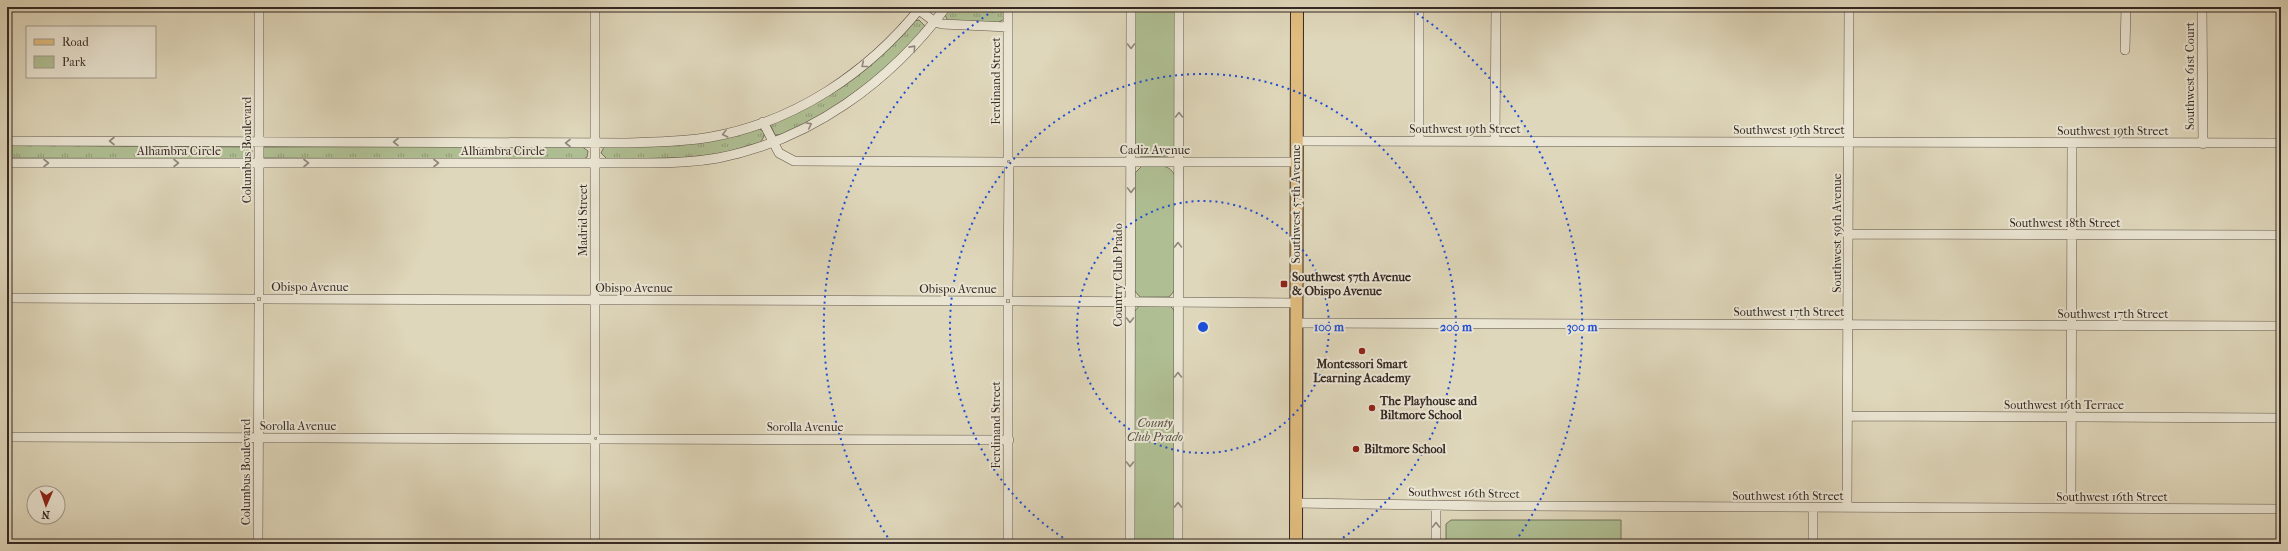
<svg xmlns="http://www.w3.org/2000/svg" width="2288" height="551" viewBox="0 0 2288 551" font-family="'IM FELL French Canon',serif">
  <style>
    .grass { fill: url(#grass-tufts); stroke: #72745c }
    .park { fill: #afbf93; stroke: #72745c }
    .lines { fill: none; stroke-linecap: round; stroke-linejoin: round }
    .minor-casing { stroke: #60544a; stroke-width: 10 }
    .major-casing { stroke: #352924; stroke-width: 14 }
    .minor { stroke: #eae5d3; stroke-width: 9 }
    .major { stroke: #e0bc7e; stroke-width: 12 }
    .oneway { stroke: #90877c }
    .ring { fill: none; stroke: #1d4ed8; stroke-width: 2; stroke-dasharray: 2 4 }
    .poi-dot { fill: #8f2418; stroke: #eae5d3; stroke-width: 1.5 }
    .labels { text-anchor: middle; stroke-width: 4; stroke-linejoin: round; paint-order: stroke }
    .street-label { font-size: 12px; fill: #352924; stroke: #eae5d3 }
    .poi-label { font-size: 12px; font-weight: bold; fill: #352924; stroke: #eae5d3; text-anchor: start }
    .park-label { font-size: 12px; font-style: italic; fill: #544e40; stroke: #eae5d3 }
    .centre { fill: #1d4ed8; stroke: #eae5d3; stroke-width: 2 }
    .ring-label { font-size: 12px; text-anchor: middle; font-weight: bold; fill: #1d4ed8; stroke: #eae5d3; stroke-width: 4; stroke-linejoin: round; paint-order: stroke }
  </style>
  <defs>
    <pattern id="grass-tufts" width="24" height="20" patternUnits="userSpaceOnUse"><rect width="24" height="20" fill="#afbf93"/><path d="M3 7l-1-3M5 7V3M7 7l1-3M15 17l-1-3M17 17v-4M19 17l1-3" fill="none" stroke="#8f9b78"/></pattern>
  </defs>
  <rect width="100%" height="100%" fill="#dfd7bb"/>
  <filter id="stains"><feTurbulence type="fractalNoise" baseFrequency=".005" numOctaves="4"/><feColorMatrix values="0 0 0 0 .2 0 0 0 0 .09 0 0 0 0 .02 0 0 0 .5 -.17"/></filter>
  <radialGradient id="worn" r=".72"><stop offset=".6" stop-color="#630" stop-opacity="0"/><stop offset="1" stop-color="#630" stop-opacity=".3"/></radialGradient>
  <path class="grass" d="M951,7H1005L1004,19L996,24L948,21L945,15Z
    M919,20L925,26C917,36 909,50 898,59C879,75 797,138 775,135L770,124L794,113L914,21Z
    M759,128L765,134L761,142L720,154L668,160L607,159L601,153L604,147Z
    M7,145L252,147V159L7,158Z
    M581,146L588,151L587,157L582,160L263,158V147Z"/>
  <path class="park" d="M1135,7H1176V148L1168,156L1142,157L1136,153L1135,148Z
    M1142,166C1155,166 1169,162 1175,176V290L1169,297H1140L1134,290L1135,173Z
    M1140,305H1169L1174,310L1175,315L1174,544H1134V312Z
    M1451,520H1621V544H1446V524Z"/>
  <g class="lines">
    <g class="minor-casing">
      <path id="minor" d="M915,7L935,22L942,24L1008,27
        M2202,7L2203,144
        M2125,50L2126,7
        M763,122L779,153L794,161L1003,162
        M7,141L626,143C655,142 683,142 711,137C795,122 868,73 921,7
        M1297,141L2281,143
        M1419,141V7
        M1495,141L1496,7
        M1008,156V7
        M1014,162H1296
        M7,163H648C672,163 695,162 718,158C811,140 890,82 946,7
        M1848,234L2281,235
        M259,293V7
        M1008,295L1009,167
        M7,298L253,299
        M265,299L1002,301
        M1014,301L1296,303
        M1296,323L2281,326
        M1848,416L2281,418
        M595,433V7
        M7,437L590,439
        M601,439L1009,440
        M595,444V544
        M1295,503L1494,506L2281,509
        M1436,505V544
        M1813,508V544
        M1847,508L1849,7
        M2071,508L2072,143
        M258,544L259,305
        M1008,544V307
        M1130,544L1131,7
        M1178,544L1179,7"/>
    </g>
    <g class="major-casing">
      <path id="major" d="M1296,544L1297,7"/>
    </g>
    <use href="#minor" class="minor"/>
    <use href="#major" class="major"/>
  </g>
  <defs><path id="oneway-chevron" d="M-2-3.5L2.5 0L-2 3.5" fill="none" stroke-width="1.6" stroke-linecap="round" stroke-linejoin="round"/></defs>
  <g class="oneway">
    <use href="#oneway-chevron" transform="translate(1131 46) rotate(90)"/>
    <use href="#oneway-chevron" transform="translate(913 48) rotate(-48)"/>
    <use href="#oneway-chevron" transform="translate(864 65) rotate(141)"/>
    <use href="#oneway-chevron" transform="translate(1179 115) rotate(-90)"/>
    <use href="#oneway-chevron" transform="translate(809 125) rotate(-26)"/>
    <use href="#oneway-chevron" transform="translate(725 134) rotate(166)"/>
    <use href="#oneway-chevron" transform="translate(112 141) rotate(-180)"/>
    <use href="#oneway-chevron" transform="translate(396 142) rotate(-180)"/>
    <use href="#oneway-chevron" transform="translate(568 143) rotate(-180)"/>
    <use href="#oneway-chevron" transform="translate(46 163)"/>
    <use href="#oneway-chevron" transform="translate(176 163)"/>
    <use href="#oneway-chevron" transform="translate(306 163)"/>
    <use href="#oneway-chevron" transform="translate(436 163)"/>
    <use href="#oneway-chevron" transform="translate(1131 190) rotate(90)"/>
    <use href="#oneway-chevron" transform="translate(1178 245) rotate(-90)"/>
    <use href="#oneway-chevron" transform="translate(1130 320) rotate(90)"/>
    <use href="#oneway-chevron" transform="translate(1178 375) rotate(-90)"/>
    <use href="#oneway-chevron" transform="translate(1130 464) rotate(90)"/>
    <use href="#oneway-chevron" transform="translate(1178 505) rotate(-90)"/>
    <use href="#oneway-chevron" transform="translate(1436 525) rotate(-90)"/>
  </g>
  <g class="ring">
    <circle cx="1203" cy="327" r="126"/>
    <path d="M1073 544A253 253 0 1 1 1333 544"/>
    <path d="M891 542A379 379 0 0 1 999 7M1407 7A379 379 0 0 1 1515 542"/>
  </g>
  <g class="poi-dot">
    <rect x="1280" y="280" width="8" height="8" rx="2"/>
    <circle cx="1362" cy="351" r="4"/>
    <circle cx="1372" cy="408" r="4"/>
    <circle cx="1356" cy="449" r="4"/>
  </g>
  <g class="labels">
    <g class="street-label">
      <text transform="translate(2190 76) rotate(-90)" y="4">Southwest 61st Court</text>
      <text transform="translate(996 81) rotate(-90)" y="4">Ferdinand Street</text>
      <text x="1465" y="133">Southwest 19th Street</text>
      <text x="1789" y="134">Southwest 19th Street</text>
      <text x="2113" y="135">Southwest 19th Street</text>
      <text transform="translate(247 150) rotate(-90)" y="4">Columbus Boulevard</text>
      <text x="1155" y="154">Cadiz Avenue</text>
      <text x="179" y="155">Alhambra Circle</text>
      <text x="503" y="155">Alhambra Circle</text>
      <text transform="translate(1296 204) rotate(-90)" y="4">Southwest 57th Avenue</text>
      <text transform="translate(583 220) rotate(-90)" y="4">Madrid Street</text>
      <text x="2065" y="227">Southwest 18th Street</text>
      <text transform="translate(1837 233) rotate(-90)" y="4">Southwest 59th Avenue</text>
      <text transform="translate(1118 275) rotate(-90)" y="4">Country Club Prado</text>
      <text x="310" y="291">Obispo Avenue</text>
      <text x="634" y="292">Obispo Avenue</text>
      <text x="958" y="293">Obispo Avenue</text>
      <text x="1789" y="316">Southwest 17th Street</text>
      <text x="2113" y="318">Southwest 17th Street</text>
      <text x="2064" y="409">Southwest 16th Terrace</text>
      <text transform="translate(996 425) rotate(-90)" y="4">Ferdinand Street</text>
      <text x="298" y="430">Sorolla Avenue</text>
      <text x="805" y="431">Sorolla Avenue</text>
      <text transform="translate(246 472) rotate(-90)" y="4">Columbus Boulevard</text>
      <text transform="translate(1464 493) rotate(1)" y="4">Southwest 16th Street</text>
      <text x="1788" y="500">Southwest 16th Street</text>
      <text x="2112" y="501">Southwest 16th Street</text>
    </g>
    <g class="poi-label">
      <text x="1292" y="281">Southwest 57th Avenue<tspan x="1292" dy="14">&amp; Obispo Avenue</tspan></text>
      <text x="1362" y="368" text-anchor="middle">Montessori Smart<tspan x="1362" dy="14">Learning Academy</tspan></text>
      <text x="1380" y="405">The Playhouse and<tspan x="1380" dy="14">Biltmore School</tspan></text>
      <text x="1364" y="453">Biltmore School</text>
    </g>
    <g class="park-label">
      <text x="1155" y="427">County<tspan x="1155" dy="14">Club Prado</tspan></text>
    </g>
  </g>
  <circle cx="1203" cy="327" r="6" class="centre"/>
  <g class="ring-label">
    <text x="1329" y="331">100 m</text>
    <text x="1456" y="331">200 m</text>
    <text x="1582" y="331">300 m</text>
  </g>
  <rect width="2288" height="551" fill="none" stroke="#dfd7bb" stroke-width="24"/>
  <rect x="8" y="8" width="2272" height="535" fill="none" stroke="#352924" stroke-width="2"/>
  <rect x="12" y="12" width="2264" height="527" fill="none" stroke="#352924"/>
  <rect x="26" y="26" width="130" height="52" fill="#eae5d3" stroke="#a29a8d"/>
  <rect x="34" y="39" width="20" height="6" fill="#e0bc7e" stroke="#a29a8d"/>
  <text x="62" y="46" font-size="12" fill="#352924">Road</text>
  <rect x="34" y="56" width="20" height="12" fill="#afbf93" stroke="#a29a8d"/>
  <text x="62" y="66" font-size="12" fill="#352924">Park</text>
  <g transform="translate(46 505) rotate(182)"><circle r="19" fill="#eae5d3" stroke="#a29a8d"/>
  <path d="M0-3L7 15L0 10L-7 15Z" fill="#8f2418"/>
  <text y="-6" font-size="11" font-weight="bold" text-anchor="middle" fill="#352924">N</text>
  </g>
  <rect width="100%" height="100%" filter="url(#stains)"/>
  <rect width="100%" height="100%" fill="url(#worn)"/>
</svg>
